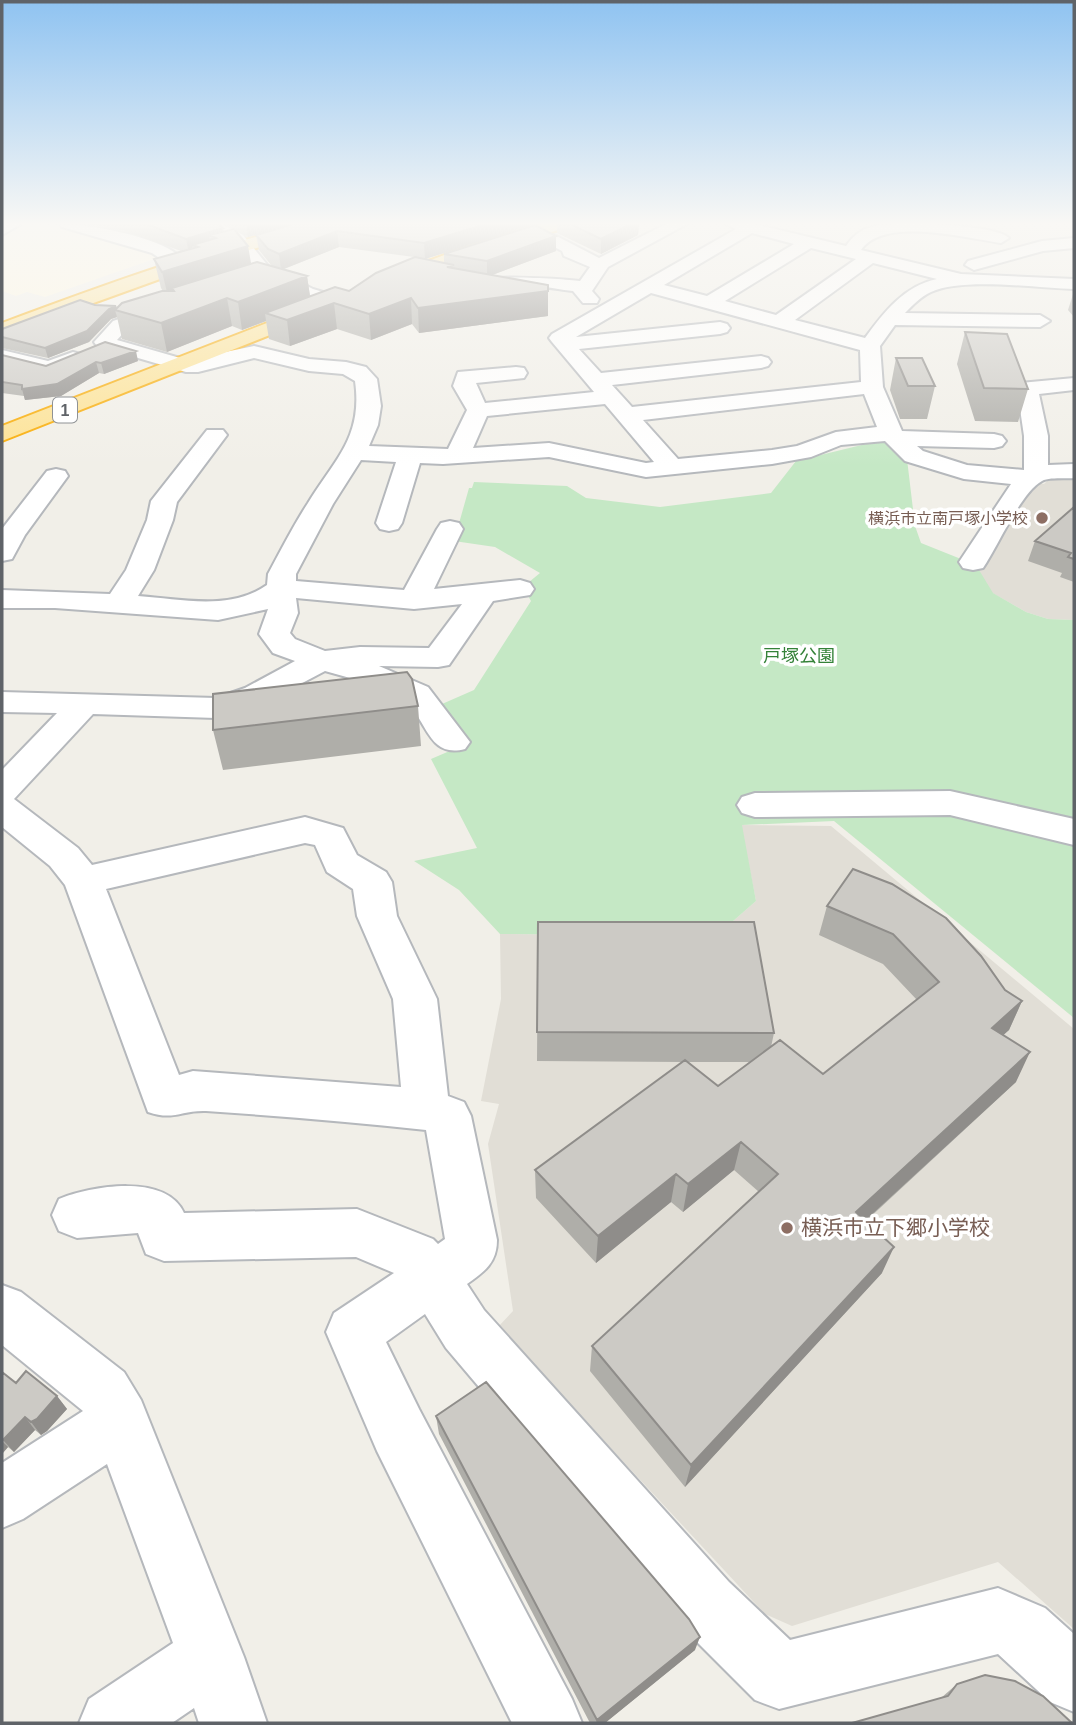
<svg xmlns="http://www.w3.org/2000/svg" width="1076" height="1725" viewBox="0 0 1076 1725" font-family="Arial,'Noto Sans JP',sans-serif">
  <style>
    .commercial { fill: #fef7e0 }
    .education { fill: #e1ded6 }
    .green { fill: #c5e8c5 }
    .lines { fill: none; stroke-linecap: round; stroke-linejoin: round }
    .minor-casing { stroke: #b5b8bc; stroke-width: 4 }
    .highway-casing { stroke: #f9ab00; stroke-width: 4 }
    .minor { fill: #fff; fill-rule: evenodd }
    .highway { fill: #fde293; fill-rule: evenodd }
    .wall { fill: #afaea9; fill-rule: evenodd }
    .shaded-wall { fill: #8f8d8a }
    .building { fill: #cccac5; stroke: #8f8d8a; stroke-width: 2 }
    .education-dot { fill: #8d6e63; stroke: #fff; stroke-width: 2.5 }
    .labels { text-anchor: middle; stroke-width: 7; stroke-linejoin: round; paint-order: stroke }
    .shield { fill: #fff; stroke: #8f9295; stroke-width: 2 }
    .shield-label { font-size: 16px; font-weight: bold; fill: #5f6368 }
    .far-education-label { font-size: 16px; fill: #785e54; stroke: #fff; text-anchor: end }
    .park-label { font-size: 18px; fill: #348238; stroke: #fff }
    .near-education-label { font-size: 21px; fill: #785e54; stroke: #fff; text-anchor: start }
  </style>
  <rect width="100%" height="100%" fill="#f1efe8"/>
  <path class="commercial" d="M22,224L64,225L143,249L157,258L45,297L27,292L16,296L2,291V235Z"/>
  <path class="education" d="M1074,473V620L1048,619L1026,612L989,591L976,565L1035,482L1044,484L1053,475Z
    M741,825L831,826L1074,1029V1629L998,1562L792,1626L765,1614L498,1327L513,1311L488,1144L499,1104L481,1101L501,999L500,934L716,936L756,901Z"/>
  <path class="green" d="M878,441L889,442L907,459L915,526L921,543L976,565L993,593L1026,612L1048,619L1074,620V1018L834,821L742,825L756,901L716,936L500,934L459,890L414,861L477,848L431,759L459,747L442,704L474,690L531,601L523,587L540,573L495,547L454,541L469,488H472L474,482L567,486L586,498L660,507L771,493L796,461Z"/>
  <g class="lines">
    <g class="minor-casing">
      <path id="minor" d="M2,224H21L2,235Z
        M60,224C88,224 164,237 182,259L179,263H167L152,253L62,227Z
        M201,224H222L243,235L269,267L313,289L343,298L345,302L336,308L299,297L257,275L231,243Z
        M666,224H687L608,267L592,291L599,299L597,303H583L573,291C560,290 546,286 534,287C517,287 481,298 469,284C479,273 562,279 580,281L590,267L564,256L562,251L531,235L529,232L531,229H543L599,258Z
        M726,224H755L846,246C853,236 860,230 871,227C891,220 997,224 1009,238L1001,243C967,238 883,216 861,250L961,274L1074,279V289C1037,288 962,277 931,292C920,297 913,305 905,313L1040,315L1050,321L1040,327L895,325L880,346L883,387L902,431L994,434L1002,436L1006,441L1002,446L994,448L917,446L923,451L967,465L1024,470V436L1017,388L1020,383L1074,378V390L1039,394L1048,436V465L1074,464V478C1065,479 1049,477 1042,481C1021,492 997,548 983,568L973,570L963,568L959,562L1011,484L964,479L905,461L885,441L841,445L811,457L772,464L646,477L549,457L443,464L420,463L402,523L398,529L389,531L380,529L376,523L396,462L361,460L333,504L296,574V581L404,590L437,529L441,523L450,521L459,523L463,529L434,589L520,580L530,583L534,589L530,595L493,601L449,665L438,667L379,666L428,687L470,742L465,749C426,759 428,716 402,700C379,686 351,678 325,671L255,708L216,718L93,714L14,799L78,848L92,865L305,817L343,828L357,855L386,872L392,882L397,916L437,999L448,1096L464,1102L471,1116L497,1240C497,1263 484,1272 467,1284L484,1310L729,1582L790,1640L998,1588L1045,1608L1074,1634V1712L1050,1702L998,1654L779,1709L755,1700L683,1628L446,1348L425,1314L386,1342L419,1409L572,1699L582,1723H512L377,1451L326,1332L334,1313L394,1273L356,1257L164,1261L146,1254L138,1233L77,1238L59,1231L52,1215L59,1199C91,1186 166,1173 184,1213L357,1209L433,1239L438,1244L445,1239L426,1130C352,1122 279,1116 206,1111C181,1110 174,1121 148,1112L65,885L50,866L2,827V770L57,713L2,712V692L216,698L245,688L295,661L273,653L259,634L268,609L218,620L55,608H2V590L110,594L126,570L147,520L151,501L207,430H223L227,435L177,502L173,520L154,570L138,596C181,599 230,611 267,585L268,574C281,550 293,526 308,503C335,459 363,437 355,381L343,374L309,371L254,358L198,372H186L97,346L94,342L113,321L161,305H175L178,309L175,313L127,329L117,340L187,360L254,346L309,359L346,362L366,367L377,379L381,406L378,425L369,446L448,449L467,410L453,386L458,372L516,367L524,368L527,373L524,378L476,383L485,403L594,392L552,342L549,338L552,334L736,229ZM752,233L794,244L707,296L664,285ZM811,248L856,259L776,315L725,301ZM873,263L937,279C904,286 884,312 865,338L795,320ZM651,293L860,350L861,382L632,407L612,385L761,368L768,366L771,362L768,358L761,356L601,373L579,349L720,334L727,332L730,328L727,324L720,322L576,337ZM864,394L877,427L836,432L797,446L772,450L678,459L643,420ZM605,404L654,462L646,463L549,443L473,448L487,416ZM296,598L414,609L462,604L429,648L360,647L325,651L295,639L290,633L298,613ZM305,843L315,845L327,872L353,889L357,916L393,999L401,1087L193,1071L179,1075L106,889Z
        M1074,238V248L1043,251L974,270L965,265L968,261L1042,241Z
        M2,350L48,361L73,352L80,354L83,358L80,362L50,374L2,362Z
        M56,469L65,471L68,476L25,535L12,559L2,561V529L47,471Z
        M950,791L1074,819V845L950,815L755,817L742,813L737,805L742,797L755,793Z
        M2,1285L21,1292L124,1372L141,1400L244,1657L267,1723H199L194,1708L172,1723H79L89,1699L173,1643L107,1464L23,1519L2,1528V1463L83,1411L2,1345Z"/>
    </g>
    <g class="highway-casing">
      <path id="highway" d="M304,224H332L330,227L207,262L2,336V323C101,286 201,250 304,224Z
        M544,224H570L568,227L486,252L397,285H385L382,281L385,277L474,244Z
        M316,304L323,306L326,310L323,314L2,441V426Z"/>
    </g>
    <use href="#minor" class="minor"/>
    <use href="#highway" class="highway"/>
  </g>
  <path class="wall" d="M88,224H218L223,228L224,231L251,263L274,267L271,265L259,250L256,235L535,224L425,259L444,263V254L556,251L492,275L548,316L419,333L412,324L371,340L337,329L290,346L269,339L266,321L242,330L232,326L167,352L122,339L117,317L111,319L89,342L48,358L2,348V329L95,305L116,306L117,309L163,291L161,288L154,259L181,251L125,231ZM339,247L414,257L349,291L310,296L307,276L284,269Z
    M227,224H293L248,237Z
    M557,224H639L638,235L601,254L557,233Z
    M1074,291V317L1068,310Z
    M965,332L1028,389L1018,422L975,421L957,364Z
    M105,342L138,361L104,374L99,373L61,396L25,400L24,396L2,393V355L46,366Z
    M896,358L935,386L927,419H900L890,390Z
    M1074,507V582L1060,577L1062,573L1028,561L1035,541Z
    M418,706L421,746L223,770L213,730Z
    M853,869L1005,990L1022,1001L1009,1030L1003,1035L1016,1082L866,1221L882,1273L685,1487L590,1371L592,1346L759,1192L734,1170L683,1212L671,1202L596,1263L536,1198L535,1170L682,1062L537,1061L538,922L774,1033L771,1047L823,1074L917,1000L883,964L819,935L827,906ZM688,1062H750L718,1086Z
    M2,1372L16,1383L57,1396L67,1409L47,1431L41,1435L35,1430L14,1452L8,1447L2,1454Z
    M436,1416L695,1650L605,1723H590L439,1434Z
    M957,1684L1072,1723L941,1698Z"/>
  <path class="shaded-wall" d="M246,224H293L248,237Z
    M486,224H535L425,259L424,243Z
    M614,224H639L638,235L601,254V239Z
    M223,228L226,243L209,235L211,247L192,245L193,253L189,254L186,239Z
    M337,231L339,247L281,270L279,254Z
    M556,236V251L487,277V261Z
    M248,246L253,274L172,288L174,299L169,300L162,272Z
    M307,276L311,303L265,313L266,321L242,330L238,302Z
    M548,285V316L419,333L418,308Z
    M227,298L232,326L167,352L161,323Z
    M411,298L412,324L371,340L369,314Z
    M334,303L337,329L290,346L287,320Z
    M116,306L117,311L115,310L117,317L111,319L89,342L48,358L45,348L109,309Z
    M136,351L138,361L104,374L101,363Z
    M96,362L99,373L61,396L25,400L22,389Z
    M1022,1001L1009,1030L979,1057L992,1028Z
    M1030,1052L1016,1082L845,1239L856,1212Z
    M741,1142L734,1170L683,1212L688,1184Z
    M676,1174L671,1202L596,1263L598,1236Z
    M894,1247L882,1273L685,1487L691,1465Z
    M57,1396L67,1409L47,1431L41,1435L31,1422Z
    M25,1417L35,1430L14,1452L3,1440Z
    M2,1441L8,1447L2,1454Z
    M700,1637L695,1650L605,1723H596L597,1720Z"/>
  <path class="building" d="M146,224H218L223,228L186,239Z
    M294,224H486L424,243L337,231L279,254L268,249L256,235Z
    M570,224H631L601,239Z
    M535,225L556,236L487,261L444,254Z
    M234,229L248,246L162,272L154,259L198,247L192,245L216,238L209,235Z
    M415,257L454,265L447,267L548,285V291L418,308L411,298L369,314L334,303L287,320L265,313L335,287L349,291L376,273Z
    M257,262L307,276L238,302L227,298L161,323L115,310L122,303L162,291H174L172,288Z
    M80,300L95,305L116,306L109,309L87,331L45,348L2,337V329Z
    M965,332L1007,334L1028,389L984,388Z
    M105,342L136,351L101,363L96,362L57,384L22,389V385L2,382V355L46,366Z
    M896,358H922L935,386H908Z
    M1074,507V559L1068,557L1071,553L1035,541Z
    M407,672L412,679L418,706L213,730V694Z
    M853,869L892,884L946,918L981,956L1005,990L1022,1001L992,1028L1030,1052L856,1212L894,1247L691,1465L592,1346L778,1174L741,1142L688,1184L676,1174L598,1236L535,1170L685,1060L718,1086L780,1040L823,1074L939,982L893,934L827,906Z
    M538,922H754L774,1033L537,1032Z
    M26,1371L57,1396L37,1419L31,1422L25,1417L3,1440L2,1439V1372L16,1383Z
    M486,1382L689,1619L700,1637L597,1720L436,1416Z
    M985,1675L1015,1681L1043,1696L1072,1723H852L948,1696L957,1684Z"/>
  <linearGradient id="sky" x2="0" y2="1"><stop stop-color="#8fc3f1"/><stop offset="0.48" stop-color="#f9f8f5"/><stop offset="1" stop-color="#f9f8f5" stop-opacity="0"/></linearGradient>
  <rect width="1076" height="466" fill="url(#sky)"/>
  <g class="education-dot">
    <circle cx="1042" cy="518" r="7"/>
    <circle cx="787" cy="1228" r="7"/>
  </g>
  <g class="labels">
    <rect class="shield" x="53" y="397.5" width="24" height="25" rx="5"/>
    <g class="shield-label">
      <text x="65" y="416">1</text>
    </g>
    <g class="far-education-label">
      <text x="1028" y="524">横浜市立南戸塚小学校</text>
    </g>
    <g class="park-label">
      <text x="799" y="662">戸塚公園</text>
    </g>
    <g class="near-education-label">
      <text x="801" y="1235">横浜市立下郷小学校</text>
    </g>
  </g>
  <rect width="1076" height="1725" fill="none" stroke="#5f6368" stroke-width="7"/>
</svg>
